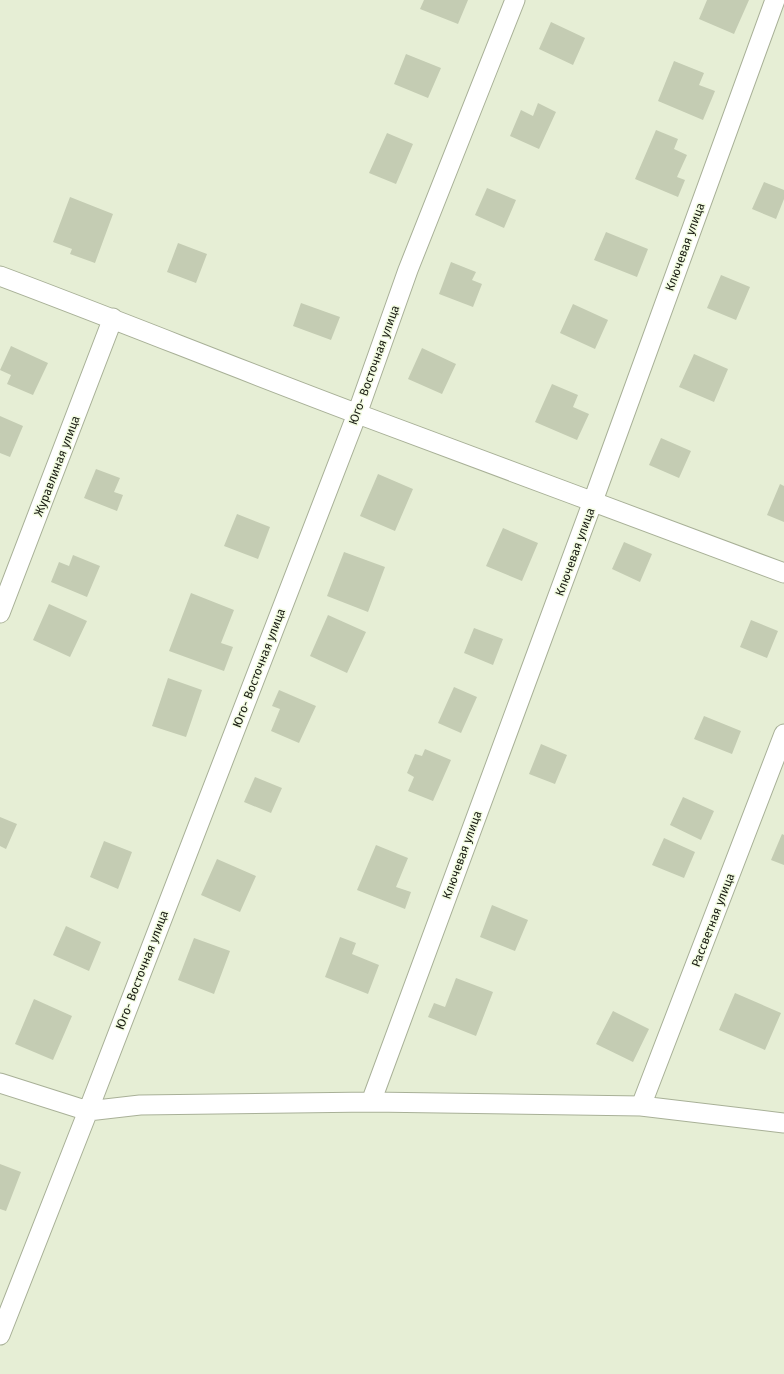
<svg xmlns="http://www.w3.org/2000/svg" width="784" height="1374" viewBox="0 0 784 1374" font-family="'Fira Sans',sans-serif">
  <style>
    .building { fill: #c4ccb3 }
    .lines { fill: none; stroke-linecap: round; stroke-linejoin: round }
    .street-casing { stroke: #a8b097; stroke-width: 21 }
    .street { stroke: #fff; stroke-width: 19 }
    .labels { text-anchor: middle; stroke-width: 3; stroke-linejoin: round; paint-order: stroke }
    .street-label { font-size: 12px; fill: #181b12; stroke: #f3fce2 }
  </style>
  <rect width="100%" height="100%" fill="#e6eed5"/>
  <path class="building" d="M424,0H468L458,24L420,9Z
    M707,0H749L734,34L699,19Z
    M551,22L585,38L573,65L539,49Z
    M406,54L441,68L428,98L394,84Z
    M674,61L704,73L699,85L715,91L703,120L658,101Z
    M538,103L556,112L539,149L510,136L521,110L533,116Z
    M656,130L678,139L674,149L687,155L677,177L685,180L678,197L635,179Z
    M387,133L413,144L396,184L369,173Z
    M764,182L784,190V199L776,219L752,209Z
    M487,188L516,200L504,228L475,215Z
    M70,197L113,214L95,263L70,254L72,249L53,242Z
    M606,232L648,249L637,277L594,260Z
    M178,243L207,254L196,283L167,272Z
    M451,262L476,272L472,280L482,284L473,307L439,294Z
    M721,275L750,287L736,320L707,308Z
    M301,303L340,317L331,340L293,326Z
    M573,304L608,320L595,349L560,333Z
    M11,346L48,363L33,395L7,384L11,375L0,370Z
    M422,348L456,364L442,394L408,379Z
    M694,354L728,369L714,402L679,387Z
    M552,384L578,395L573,407L589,414L577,440L535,422Z
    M0,416L23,426L10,457L0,453Z
    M661,438L691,451L679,478L649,465Z
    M96,469L120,478L114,492L123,495L117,511L84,498Z
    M378,474L413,489L395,531L360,516Z
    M780,484L784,486V522L767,515Z
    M237,514L270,527L258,559L224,546Z
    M503,528L538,543L522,581L486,566Z
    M624,542L652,554L640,582L612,569Z
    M344,552L385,567L368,612L327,596Z
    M73,555L100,566L87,597L51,582L59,562L69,566Z
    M191,593L234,610L221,643L233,647L224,671L169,651Z
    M49,604L87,621L70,657L33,640Z
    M328,615L366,632L347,673L310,656Z
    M751,620L778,631L767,658L740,647Z
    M474,628L503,639L493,665L464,653Z
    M168,678L202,690L186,737L152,726Z
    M454,687L477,697L461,733L438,723Z
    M279,690L316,706L299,743L271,731L280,709L272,706Z
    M704,716L741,731L732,754L694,739Z
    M541,744L567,755L555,784L529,774Z
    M425,749L451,760L433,801L408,791L414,777L407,773L415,754L422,756Z
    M255,777L282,788L271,813L244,802Z
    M683,797L714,811L701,840L670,825Z
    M0,817L17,824L6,849L0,846Z
    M782,834L784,835V865L771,860Z
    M664,838L695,852L684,878L652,865Z
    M104,841L132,852L118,889L90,877Z
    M376,845L408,858L396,887L411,892L405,909L357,890Z
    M217,859L256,876L240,912L201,895Z
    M492,905L528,920L515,951L480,937Z
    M66,926L101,942L89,971L53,955Z
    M340,937L356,943L352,954L379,965L368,994L325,977Z
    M194,938L230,951L214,994L178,980Z
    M456,978L493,992L476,1036L428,1017L434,1003L445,1007Z
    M735,993L781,1013L765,1050L719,1030Z
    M34,999L72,1016L53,1060L15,1044Z
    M613,1011L649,1029L633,1062L596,1044Z
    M0,1164L21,1172L6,1211L0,1209Z"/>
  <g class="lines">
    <g class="street-casing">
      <path id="street" d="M0,276C120,321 238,369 358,414C500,468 642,519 784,573
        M0,613L113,318
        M0,1083L88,1111L140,1105L371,1102L641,1106L784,1123
        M371,1102L593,501L775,0
        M641,1106L784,734
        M0,1335L88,1111L357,414L408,270L515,0"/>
    </g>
    <use href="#street" class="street"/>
  </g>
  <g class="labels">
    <g class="street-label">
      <text transform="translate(685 247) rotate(-70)" y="4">Ключевая улица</text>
      <text transform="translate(374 365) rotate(-70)" y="4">Юго- Восточная улица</text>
      <text transform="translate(57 466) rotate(-69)" y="4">Журавлиная улица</text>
      <text transform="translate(575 552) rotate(-70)" y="4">Ключевая улица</text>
      <text transform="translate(259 668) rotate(-69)" y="4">Юго- Восточная улица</text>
      <text transform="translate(462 855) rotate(-70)" y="4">Ключевая улица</text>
      <text transform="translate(713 920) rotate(-69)" y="4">Рассветная улица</text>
      <text transform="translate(142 970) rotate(-69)" y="4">Юго- Восточная улица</text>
    </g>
  </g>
</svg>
